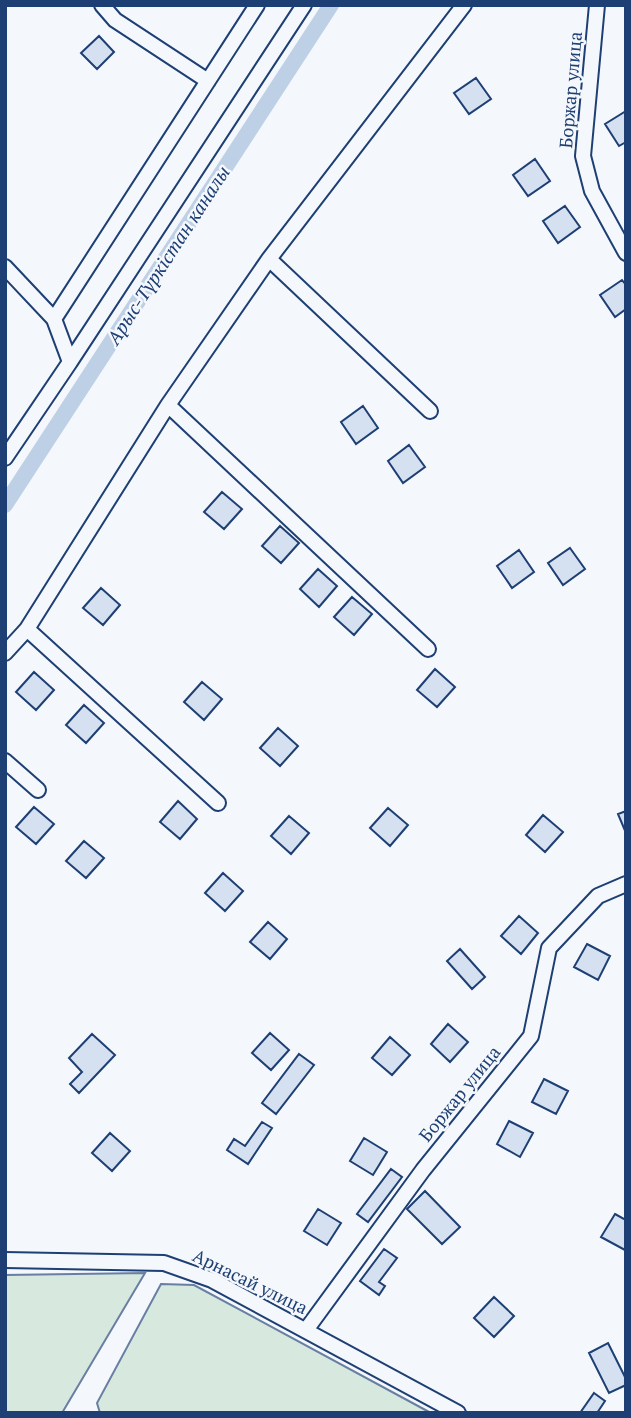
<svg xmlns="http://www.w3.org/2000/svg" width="631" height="1418" viewBox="0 0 631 1418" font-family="'PT Serif',serif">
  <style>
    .green { fill: #d7e8df; stroke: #687fa3; stroke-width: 2 }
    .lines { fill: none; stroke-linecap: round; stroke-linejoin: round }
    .canal { stroke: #bed0e5; stroke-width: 16 }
    .building { fill: #d5e0f0; stroke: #1d3f73; stroke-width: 2 }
    .street-casing { stroke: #1d3f73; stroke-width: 18 }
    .street { stroke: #f4f7fb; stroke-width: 14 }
    .labels { text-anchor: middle; stroke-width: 5; stroke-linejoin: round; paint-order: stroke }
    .street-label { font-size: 18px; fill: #1d3f73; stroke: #f4f7fb }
    .water-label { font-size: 19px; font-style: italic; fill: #1d3f73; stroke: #f4f7fb }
  </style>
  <rect width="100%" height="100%" fill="#f4f7fb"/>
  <path class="green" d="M145,1273L62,1413H5V1275Z
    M161,1284L194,1285L431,1413H100L97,1403Z"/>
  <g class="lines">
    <path class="canal" d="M5,505L331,5"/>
  </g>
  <path class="building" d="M99,36L114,52L97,69L81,53Z
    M476,78L491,99L469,114L454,93Z
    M626,111V142L619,146L605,124Z
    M535,159L550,181L528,196L513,175Z
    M565,206L580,227L558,243L543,221Z
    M622,280L626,285V309L615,317L600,295Z
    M363,406L378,428L356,444L341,422Z
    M409,445L425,467L403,483L388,461Z
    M222,492L242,509L224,529L204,512Z
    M280,526L299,543L281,563L262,546Z
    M570,548L585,569L563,585L548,563Z
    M519,550L534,572L512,588L497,566Z
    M318,569L337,586L319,607L300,589Z
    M101,588L120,605L103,625L83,608Z
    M352,597L372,614L354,635L334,617Z
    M435,669L455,687L437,707L417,690Z
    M34,672L54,690L36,710L16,692Z
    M202,682L222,699L204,720L184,702Z
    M84,705L104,723L86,743L66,725Z
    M278,728L298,746L280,766L260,748Z
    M178,801L197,819L180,839L160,822Z
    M34,807L54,824L36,844L16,827Z
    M388,808L408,825L390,846L370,828Z
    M626,811V833L618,814Z
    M543,815L563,832L545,852L526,835Z
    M289,816L309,833L291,854L271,836Z
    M84,841L104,858L86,878L66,861Z
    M223,873L243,891L225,911L205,893Z
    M519,916L538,933L521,954L501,936Z
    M268,922L287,939L270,959L250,942Z
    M587,944L610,956L598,980L574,967Z
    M460,949L485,977L472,989L447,961Z
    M448,1024L468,1042L450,1062L431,1044Z
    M270,1033L289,1050L271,1070L252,1053Z
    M92,1034L115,1055L79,1093L70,1084L82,1072L69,1058Z
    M390,1037L410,1055L392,1075L372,1058Z
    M299,1054L314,1065L276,1114L262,1103Z
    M544,1079L568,1091L556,1114L532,1102Z
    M509,1121L533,1133L520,1157L497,1144Z
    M262,1122L272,1128L248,1164L227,1150L234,1139L245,1146Z
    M110,1133L130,1151L112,1171L92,1153Z
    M364,1138L387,1152L373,1175L350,1161Z
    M391,1169L402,1177L368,1222L357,1214Z
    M425,1191L460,1227L442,1244L407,1209Z
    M318,1209L341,1223L327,1245L304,1231Z
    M615,1214L626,1220L625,1250L601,1237Z
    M384,1249L397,1258L379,1282L385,1286L379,1295L360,1281Z
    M494,1297L514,1316L494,1337L474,1318Z
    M608,1343L626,1379V1385L609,1393L589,1353Z
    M594,1393L605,1401L597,1413H580Z"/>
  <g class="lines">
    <g class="street-casing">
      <path id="street" d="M102,5L115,20L208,81
        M597,5L583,156L592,191L626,253
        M269,259L430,411
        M5,267L54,319L70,362L5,458
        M54,319L257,5
        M70,362L304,5
        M168,405L428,649
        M27,629L218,803
        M5,653L27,629L168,405L269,259L464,5
        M5,761L38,790
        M5,1260L164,1263L212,1280L458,1413
        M306,1330L423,1170L531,1036L549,948L598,896L626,884"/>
    </g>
    <use href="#street" class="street"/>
  </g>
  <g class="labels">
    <g class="street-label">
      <text transform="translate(571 90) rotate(-85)" y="6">Боржар улица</text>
      <text transform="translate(460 1094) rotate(-51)" y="6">Боржар улица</text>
      <text transform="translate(250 1282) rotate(26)" y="6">Арнасай улица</text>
    </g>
    <g class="water-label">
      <text transform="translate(168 255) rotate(-57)" y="7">Арыс-Түркістан каналы</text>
    </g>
  </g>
  <rect width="631" height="1418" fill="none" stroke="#1d3f73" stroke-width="14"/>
</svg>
